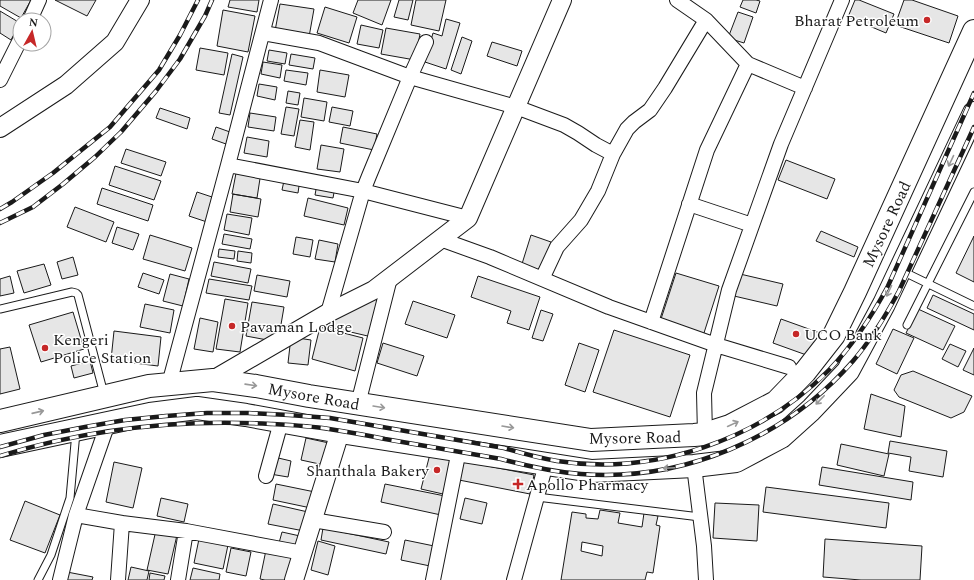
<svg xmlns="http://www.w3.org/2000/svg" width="974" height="580" viewBox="0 0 974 580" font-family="Spectral,serif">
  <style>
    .building { fill: #e6e6e6; stroke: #1a1a1a; fill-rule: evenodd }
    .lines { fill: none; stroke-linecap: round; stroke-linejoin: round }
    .service-casing { stroke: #1a1a1a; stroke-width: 9 }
    .minor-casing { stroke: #1a1a1a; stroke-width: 16 }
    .tertiary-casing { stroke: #1a1a1a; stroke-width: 20 }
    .trunk-casing { stroke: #1a1a1a; stroke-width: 24 }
    .service { stroke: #fff; stroke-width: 7 }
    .minor { stroke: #fff; stroke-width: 14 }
    .tertiary { stroke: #fff; stroke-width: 18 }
    .trunk { stroke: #fff; stroke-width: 22 }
    .rail-casing { stroke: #1a1a1a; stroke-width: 4.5 }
    .rail { stroke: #fff; stroke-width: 3; stroke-dasharray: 9; stroke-linecap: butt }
    .oneway { stroke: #989898 }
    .poi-dot { fill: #c62828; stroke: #fff; stroke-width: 1.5 }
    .labels { text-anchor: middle; stroke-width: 3; stroke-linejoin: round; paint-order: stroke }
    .poi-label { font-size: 16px; fill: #1a1a1a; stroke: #fff; text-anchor: start }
    .street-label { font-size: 16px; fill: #1a1a1a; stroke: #fff }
  </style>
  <rect width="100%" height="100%" fill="#fff"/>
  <path class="building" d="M0,0H31L21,18L0,6Z
    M55,0H96L87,16Z
    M230,0H259L257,12L228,7Z
    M358,0H391L382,25L353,13Z
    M399,0H413L408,20L394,17Z
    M416,0H446L439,31L411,25Z
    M743,0H756L760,1L756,13L740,7Z
    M855,0H859L894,14L886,33L848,17Z
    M904,0H912L958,16L949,43L895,25Z
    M280,4L314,9L309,37L275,31Z
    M325,7L357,17L349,43L317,33Z
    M223,10L255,16L248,52L217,46Z
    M0,11L20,23L11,40L0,33Z
    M738,12L753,17L744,43L728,38Z
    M446,19L460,23L446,69L425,62L433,33L442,36Z
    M361,25L383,30L379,48L357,44Z
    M386,28L420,34L415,60L381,54Z
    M462,37L472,41L461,74L451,70Z
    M492,42L522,51L517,66L487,56Z
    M200,48L228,53L224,75L196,70Z
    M269,50L287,53L285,64L267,61Z
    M232,54L243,57L230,115L219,113Z
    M291,54L315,58L313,69L289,65Z
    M263,62L282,65L280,78L261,74Z
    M286,70L308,73L306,85L284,81Z
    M320,70L349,75L345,97L317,92Z
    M259,84L277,87L275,100L257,96Z
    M288,91L300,93L298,105L286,103Z
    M304,98L327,102L324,121L301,117Z
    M286,107L299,109L294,136L281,134Z
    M332,107L353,111L350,126L329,122Z
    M160,108L190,118L187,129L156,118Z
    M250,113L276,117L274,131L248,127Z
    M300,120L314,122L310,150L295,147Z
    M216,127L230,132L226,144L212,139Z
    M343,127L377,134L374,150L340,143Z
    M247,137L269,141L267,157L244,153Z
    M321,145L344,149L340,172L317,169Z
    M126,149L166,162L161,176L121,163Z
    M786,160L835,179L827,199L778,180Z
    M115,166L161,181L154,200L109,185Z
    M237,168L261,172L257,198L232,194Z
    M285,176L300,179L298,193L282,190Z
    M317,184L335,187L333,198L315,195Z
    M102,188L153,205L148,221L97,204Z
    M197,192L215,198L207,222L189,216Z
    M233,194L261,199L258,217L230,212Z
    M308,198L348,208L344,225L304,216Z
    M75,207L114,222L106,242L67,227Z
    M227,214L252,218L249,235L224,230Z
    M117,227L139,234L133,250L112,243Z
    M821,231L858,247L854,257L816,241Z
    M224,234L252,239L250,249L222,244Z
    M150,235L192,248L185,271L143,259Z
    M531,235L551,242L541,274L521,267Z
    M974,236V282L956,273Z
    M296,237L313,240L310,257L293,254Z
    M319,240L338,244L335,262L315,259Z
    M219,249L235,251L234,259L218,257Z
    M238,251L252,253L251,263L237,261Z
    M73,257L78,275L62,279L57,262Z
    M214,262L251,269L248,283L211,276Z
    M44,264L51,285L24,293L17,271Z
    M143,273L164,280L159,294L138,287Z
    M676,273L719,286L703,336L660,322Z
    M170,274L189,279L183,306L163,301Z
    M740,274L783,284L777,306L734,296Z
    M257,275L290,281L287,297L254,291Z
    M10,276L14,293L0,296V279Z
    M478,276L540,297L529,330L507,323L511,311L471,297Z
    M209,279L252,286L249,300L206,293Z
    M368,294L379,298L372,337L325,326Z
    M933,295L974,314V330L927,308Z
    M225,299L248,303L240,352L216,349Z
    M413,301L455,315L447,338L405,324Z
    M252,302L284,307L278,342L246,336Z
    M145,304L174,310L170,333L140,327Z
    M918,309L955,326L943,350L906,333Z
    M541,310L553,314L543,341L532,338Z
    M73,312L84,349L41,362L29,325Z
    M200,318L218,322L213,352L194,349Z
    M781,319L820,333L812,357L773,343Z
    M320,327L363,338L355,371L312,359Z
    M893,329L914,338L897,374L876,364Z
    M614,330L690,355L670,417L593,392Z
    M114,331L161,337L158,366L111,360Z
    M291,337L311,340L308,365L288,363Z
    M383,343L424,356L417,376L377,363Z
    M579,343L599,350L585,392L565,385Z
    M950,344L966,351L958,367L942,359Z
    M10,347L20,389L0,394V349Z
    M974,348V375L963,370Z
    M90,361L93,373L74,378L71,366Z
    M913,371L972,396L964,412L951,418L899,397L894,390L901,375Z
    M871,394L905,406L901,437L864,429Z
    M306,438L329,443L324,465L301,460Z
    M890,441L947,451L943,477L909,471L911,457L888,453Z
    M841,444L889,454L884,476L837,465Z
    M430,454L451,460L443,494L421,489Z
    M274,457L291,461L288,477L270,474Z
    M462,461L534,475L530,494L459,480Z
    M114,462L142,468L133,508L106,502Z
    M822,467L913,482L911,500L819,485Z
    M276,484L315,492L311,508L273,500Z
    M385,484L445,496L441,515L381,502Z
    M766,487L889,503L886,528L763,512Z
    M161,498L188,504L184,522L157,516Z
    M465,498L487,503L482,524L460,519Z
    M25,501L60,515L45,553L10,540Z
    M715,503L759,505L757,541L713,538Z
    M273,504L308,512L304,531L268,524Z
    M600,510L620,513L618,523L642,527L644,513L658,516L656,525L660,526L653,573L647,572L645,580H561L572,512L586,514V518L598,519ZM582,542L603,546L602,556L581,551Z
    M323,528L389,542L386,554L321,540Z
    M156,530L177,535L168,574L147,570Z
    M282,532L300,536L298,546L279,543Z
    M199,539L228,545L223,569L194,563Z
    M825,539L922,546L920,580H861L823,577Z
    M405,540L439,547L435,567L401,560Z
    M318,541L335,546L328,575L311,570Z
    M231,548L251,552L246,576L226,572Z
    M266,550L294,556L289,580H265L260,579Z
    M131,567L149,571L147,580H128Z
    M193,568L220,574L219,580H190Z
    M67,572L93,577L92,580H65Z
    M150,573L165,576L164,580H149Z"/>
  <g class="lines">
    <g class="service-casing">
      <path id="service" d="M902,271L974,306
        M0,309L72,292L76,293L78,295L104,394
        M907,325L974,192
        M537,497L700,517
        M38,580L51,555L70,498L76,432"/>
    </g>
    <g class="minor-casing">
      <path id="minor" d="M30,20L39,0
        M263,33L319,43L410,77L516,107L564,125L578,133L596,145L613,154
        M748,64L805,88
        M0,80L20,40
        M228,165L363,191L468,218
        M689,204L752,225
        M440,239L490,257L609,307L716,345L789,367
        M542,279L557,247L581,220L598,191L613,154L627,129L634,122L650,110L665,88L706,20
        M328,313L363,191L369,176L410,77L426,42
        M651,322L707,150L748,64L706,20L677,0
        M169,384L228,165L271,0
        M358,404L390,278
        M705,434L704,393L729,290L781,144L842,0
        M694,466L704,546L706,580
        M266,476L281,422
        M76,515L122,523
        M313,520L384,532
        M60,580L76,515L108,423
        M118,580L122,523L186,531L303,553
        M178,580L186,531
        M433,580L459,450
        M514,580L546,464"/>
    </g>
    <g class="tertiary-casing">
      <path id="tertiary" d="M0,128L66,85L115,42L140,0
        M213,380L328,313L374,290L468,218L562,0
        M294,580L340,432"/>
    </g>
    <g class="trunk-casing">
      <path id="trunk" d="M0,421L149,386L213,380L256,386L309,396L591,440L694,435L705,434L730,426L776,402L805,372L834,335L855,292L974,31
        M0,446L150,414L197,408L246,415L340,432L592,471L694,466L736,461L781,437L811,410L848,371L884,304L974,113"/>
    </g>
    <use href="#service" class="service"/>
    <use href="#minor" class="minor"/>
    <use href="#tertiary" class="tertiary"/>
    <use href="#trunk" class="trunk"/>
    <g class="rail-casing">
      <path id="rail" d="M0,209L12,202L53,173L110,127L159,70L180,35L198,0
        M0,223L33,207L63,184L95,157L121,132L156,91L180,59L205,16L212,0
        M0,447L44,435L85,427L125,420L166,416L207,413H248L289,415L330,418L504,448C521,453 539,458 557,461C654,476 760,440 829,370C853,345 872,316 888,286L974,93
        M0,456C87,429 180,419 271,424C290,425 310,426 329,429C348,432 366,435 385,439C424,446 462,452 501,459C527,466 554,472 581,474C683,482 786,438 853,361C871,340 886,315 899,291L974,127"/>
    </g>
    <use href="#rail" class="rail"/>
  </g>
  <defs><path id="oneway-shaft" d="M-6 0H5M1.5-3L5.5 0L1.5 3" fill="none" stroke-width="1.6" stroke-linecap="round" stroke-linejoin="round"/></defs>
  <g class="oneway">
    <use href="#oneway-shaft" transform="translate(951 161) rotate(115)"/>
    <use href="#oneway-shaft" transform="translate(889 291) rotate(115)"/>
    <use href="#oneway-shaft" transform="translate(251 385) rotate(8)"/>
    <use href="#oneway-shaft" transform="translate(820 400) rotate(134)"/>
    <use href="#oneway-shaft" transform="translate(379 407) rotate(9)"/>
    <use href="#oneway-shaft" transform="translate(38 412) rotate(-13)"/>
    <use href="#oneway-shaft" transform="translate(733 424) rotate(-25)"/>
    <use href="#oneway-shaft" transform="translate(508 427) rotate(9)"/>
    <use href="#oneway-shaft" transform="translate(669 468) rotate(177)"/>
  </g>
  <g class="poi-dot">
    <circle cx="927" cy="20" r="4"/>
    <circle cx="232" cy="326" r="4"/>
    <circle cx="796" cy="334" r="4"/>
    <circle cx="45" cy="348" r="4"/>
    <circle cx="437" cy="470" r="4"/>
    <path d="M516 478h4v4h4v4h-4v4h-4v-4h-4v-4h4z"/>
  </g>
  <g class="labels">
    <g class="poi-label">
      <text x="919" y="26" text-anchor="end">Bharat Petroleum</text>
      <text x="240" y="332">Pavaman Lodge</text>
      <text x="804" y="340">UCO Bank</text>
      <text x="53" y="345">Kengeri<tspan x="53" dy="18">Police Station</tspan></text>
      <text x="429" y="476" text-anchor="end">Shanthala Bakery</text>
      <text x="526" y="490">Apollo Pharmacy</text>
    </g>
    <g class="street-label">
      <text transform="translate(886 224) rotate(-65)" y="6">Mysore Road</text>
      <text transform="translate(314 396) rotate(10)" y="6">Mysore Road</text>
      <text transform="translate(635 437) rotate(-1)" y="6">Mysore Road</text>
    </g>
  </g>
  <g transform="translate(32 32) rotate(8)"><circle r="19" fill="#ffffff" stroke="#a3a3a3"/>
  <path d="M0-3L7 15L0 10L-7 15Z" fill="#c62828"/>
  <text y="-6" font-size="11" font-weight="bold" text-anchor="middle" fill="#1a1a1a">N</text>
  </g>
</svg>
